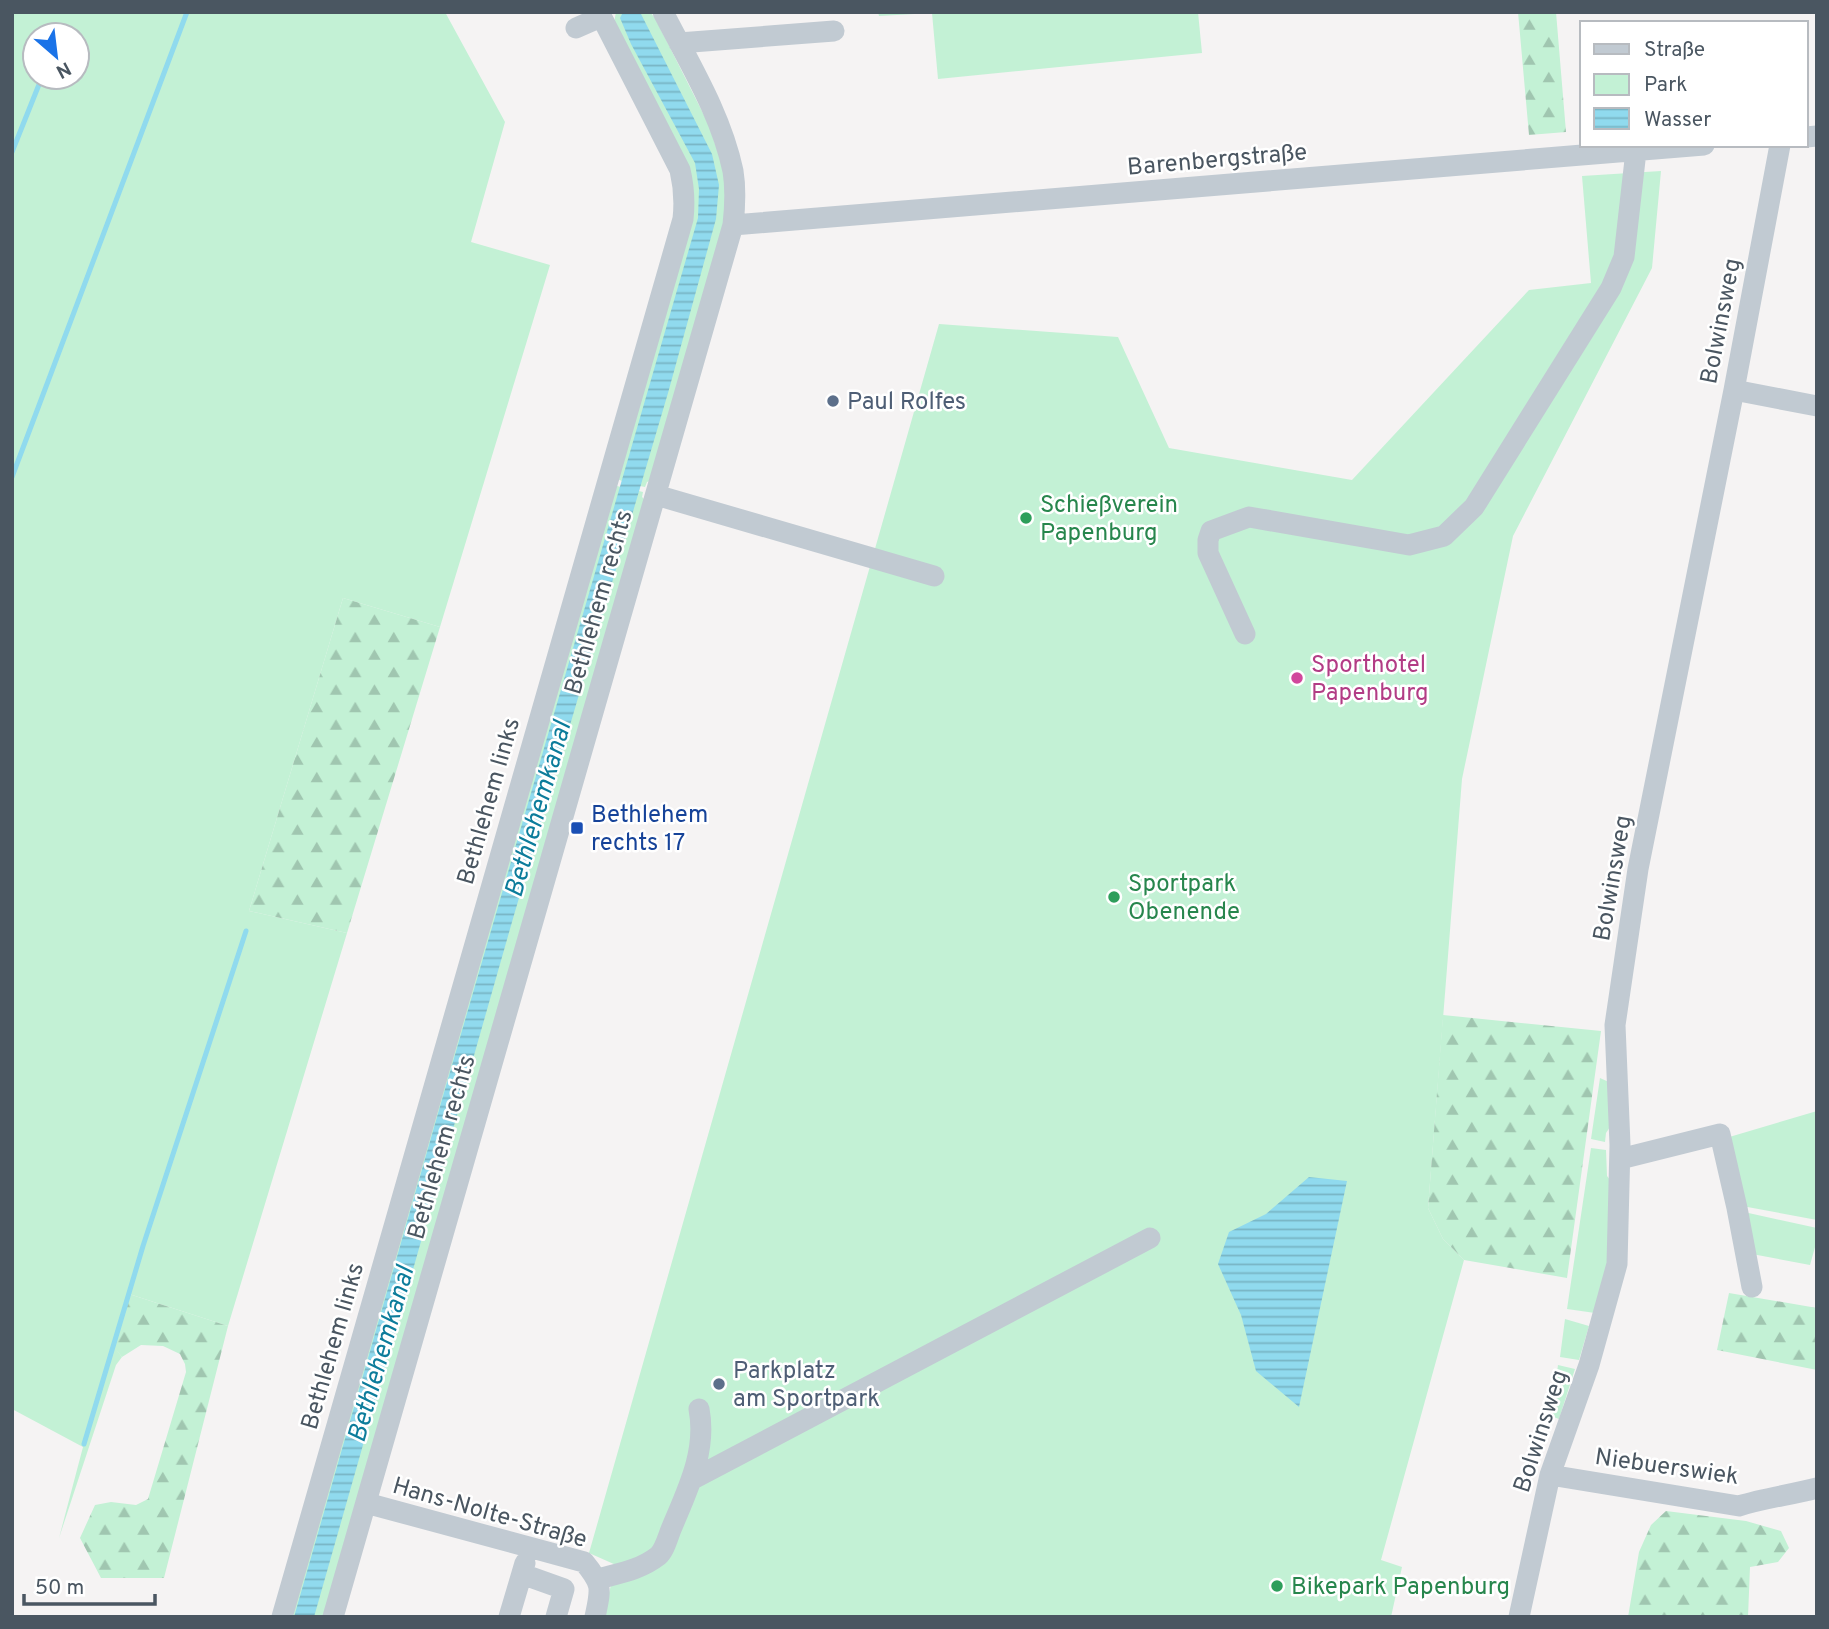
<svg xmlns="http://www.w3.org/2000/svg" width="1829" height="1629" viewBox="0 0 1829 1629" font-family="Overpass,sans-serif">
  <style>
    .green { fill: #c3f1d5; fill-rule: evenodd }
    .forest { fill: url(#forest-firs) }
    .water { fill: url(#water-rules) }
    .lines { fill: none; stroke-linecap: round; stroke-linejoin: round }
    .stream { stroke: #90daee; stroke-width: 5 }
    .minor { stroke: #c1cad2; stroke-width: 21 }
    .service-dot { fill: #5c6f8a; stroke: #fff; stroke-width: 2.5 }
    .leisure-dot { fill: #2e9e5b; stroke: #fff; stroke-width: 2.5 }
    .hotel-dot { fill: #d1479c; stroke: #fff; stroke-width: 2.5 }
    .transit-dot { fill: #1a4fb4; stroke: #fff; stroke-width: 2.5 }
    .labels { text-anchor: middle; stroke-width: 5; stroke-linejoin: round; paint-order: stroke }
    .street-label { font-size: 24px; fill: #4a5661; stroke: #fff }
    .service-label { font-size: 24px; fill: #4e5e75; stroke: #fff; text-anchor: start }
    .leisure-label { font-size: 24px; fill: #27864d; stroke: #fff; text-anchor: start }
    .hotel-label { font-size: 24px; fill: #b23c85; stroke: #fff; text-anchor: start }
    .transit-label { font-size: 24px; fill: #164399; stroke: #fff; text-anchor: start }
    .water-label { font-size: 26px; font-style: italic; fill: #0c7c9b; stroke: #fff }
  </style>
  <defs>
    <pattern id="forest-firs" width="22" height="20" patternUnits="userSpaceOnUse" patternTransform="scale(1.75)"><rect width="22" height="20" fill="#c3f1d5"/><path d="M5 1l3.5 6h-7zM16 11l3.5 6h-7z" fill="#a0c6b0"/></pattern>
    <pattern id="water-rules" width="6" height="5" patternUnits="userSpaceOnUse" patternTransform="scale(1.75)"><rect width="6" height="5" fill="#90daee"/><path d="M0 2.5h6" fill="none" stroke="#78b4c4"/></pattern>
  </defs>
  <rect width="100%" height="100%" fill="#f5f3f3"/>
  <path class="green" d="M12,12H445L505,122L471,242L550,265L440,627L343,598L249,911L347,933L228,1326L129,1294L113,1345L122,1357L116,1365L59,1538L83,1447L12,1409ZM35,35H77V77H35Z
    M616,12H650L655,18L708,123L725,173L727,210L652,480L647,482L645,487L640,486L639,491L643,492L642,497L645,500L326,1617H288L613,485L621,487L622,481L615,478L689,221L614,23Z
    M878,12H1198L1202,53L938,79L932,13L879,16Z
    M1661,171L1652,268L1513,536L1462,779L1428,1208L1443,1239L1464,1260L1381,1560L1402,1567L1391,1617H603L616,1565L589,1553L939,324L1118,337L1169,448L1352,480L1529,290L1591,283L1582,176Z
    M1600,1078L1611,1083L1610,1127L1606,1133L1605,1142L1591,1139Z
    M1817,1111V1220L1742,1206L1726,1138Z
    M1591,1148L1606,1150L1607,1176L1611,1181L1613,1241L1595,1313L1567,1309Z
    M1744,1212L1817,1228V1240L1810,1265L1752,1254Z
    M1565,1319L1589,1326L1579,1360L1560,1357Z
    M1558,1365L1575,1369L1559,1419L1551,1416Z"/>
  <path class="forest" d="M1518,12H1556L1566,132L1529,135Z
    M343,598L440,627L347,933L249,911Z
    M1443,1015L1601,1031L1567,1278L1464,1260L1443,1239L1428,1208Z
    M1729,1293L1817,1308V1370L1717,1350Z
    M129,1294L228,1326L164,1578H101L80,1538L95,1505L111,1502L136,1505L148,1499L186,1372L185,1364L180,1354L163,1346L141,1345L122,1357L113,1346Z
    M1666,1511L1746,1521L1781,1531L1789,1548L1778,1562L1750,1567L1748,1617H1628L1639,1552L1651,1525Z"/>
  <path class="water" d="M623,12H640L712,154L719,185L716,219L668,393L514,915L314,1617H294L441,1103L698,218L699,189L695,163L631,44L620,18Z
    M1309,1177L1347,1181L1299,1407L1256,1371L1241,1315L1218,1264L1229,1232L1266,1214Z"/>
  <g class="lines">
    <path class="stream" d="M12,152L42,77
      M12,477L187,12
      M84,1444L143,1246L246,931"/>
    <path class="minor" d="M576,28L601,17
      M679,43L834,31
      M1806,137L1817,136
      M733,225L1704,145
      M1734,390L1817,406
      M656,495L934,576
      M1245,634L1208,553V540L1211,531L1249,517L1409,545L1444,536L1474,507L1611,288L1624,257L1636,151
      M1620,1159L1720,1134L1737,1208L1752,1287
      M1550,1475L1739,1506C1764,1498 1791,1495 1817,1488
      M693,1479L1150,1238
      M366,1503L584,1562C603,1585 601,1588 595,1617
      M522,1574L564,1589L556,1617
      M598,1579C620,1573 640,1570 658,1556C665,1550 668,1536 672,1527C688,1489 707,1451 699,1409
      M282,1617L683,219C685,201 684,187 680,170L599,12
      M333,1617L733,225C735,207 736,189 733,171C721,114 689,63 663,12
      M509,1617L525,1563
      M1519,1617L1550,1475L1589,1365L1617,1264L1620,1145L1615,1025L1638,869L1734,390L1780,145"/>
  </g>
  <g class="service-dot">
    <circle cx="833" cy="401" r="7"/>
    <circle cx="719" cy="1384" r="7"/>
  </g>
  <g class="leisure-dot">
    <circle cx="1026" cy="518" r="7"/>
    <circle cx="1114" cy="897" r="7"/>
    <circle cx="1277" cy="1586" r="7"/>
  </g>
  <circle class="hotel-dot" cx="1297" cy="678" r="7"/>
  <rect class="transit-dot" x="570" y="821" width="14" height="14" rx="3.5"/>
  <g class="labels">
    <g class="street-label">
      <text transform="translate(1217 159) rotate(-5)" y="8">Barenbergstraße</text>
      <text transform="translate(1720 321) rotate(-79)" y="8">Bolwinsweg</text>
      <text transform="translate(598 602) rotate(-74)" y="8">Bethlehem rechts</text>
      <text transform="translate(488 801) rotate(-74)" y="8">Bethlehem links</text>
      <text transform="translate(1612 878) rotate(-80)" y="8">Bolwinsweg</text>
      <text transform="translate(441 1147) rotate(-74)" y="8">Bethlehem rechts</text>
      <text transform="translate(332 1346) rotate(-74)" y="8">Bethlehem links</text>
      <text transform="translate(1540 1431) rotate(-72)" y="8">Bolwinsweg</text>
      <text transform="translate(1667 1466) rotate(8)" y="8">Niebuerswiek</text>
      <text transform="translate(490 1512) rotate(16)" y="8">Hans-Nolte-Straße</text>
    </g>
    <g class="service-label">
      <text x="847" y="409">Paul Rolfes</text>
      <text x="733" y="1378">Parkplatz<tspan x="733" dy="28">am Sportpark</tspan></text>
    </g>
    <g class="leisure-label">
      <text x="1040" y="512">Schießverein<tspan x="1040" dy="28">Papenburg</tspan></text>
      <text x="1128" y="891">Sportpark<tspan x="1128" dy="28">Obenende</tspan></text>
      <text x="1291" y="1594">Bikepark Papenburg</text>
    </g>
    <g class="hotel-label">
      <text x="1311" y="672">Sporthotel<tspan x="1311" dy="28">Papenburg</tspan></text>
    </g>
    <g class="transit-label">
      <text x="591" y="822">Bethlehem<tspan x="591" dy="28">rechts 17</tspan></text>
    </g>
    <g class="water-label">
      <text transform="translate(537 809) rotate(-74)" y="9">Bethlehemkanal</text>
      <text transform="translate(380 1354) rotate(-74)" y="9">Bethlehemkanal</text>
    </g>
  </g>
  <rect width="1829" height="1629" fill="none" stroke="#4a5661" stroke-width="28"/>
  <rect x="1580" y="21" width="228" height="126" fill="#ffffff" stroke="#b7bbc0" stroke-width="2"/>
  <rect x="1594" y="44" width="35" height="10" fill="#c1cad2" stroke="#b7bbc0" stroke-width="2"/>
  <text x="1644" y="56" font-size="21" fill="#4a5661">Straße</text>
  <rect x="1594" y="74" width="35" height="21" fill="#c3f1d5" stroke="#b7bbc0" stroke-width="2"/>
  <text x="1644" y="91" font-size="21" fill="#4a5661">Park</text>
  <rect x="1594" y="108" width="35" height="21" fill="url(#water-rules)" stroke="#b7bbc0" stroke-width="2"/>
  <text x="1644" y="126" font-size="21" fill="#4a5661">Wasser</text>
  <g transform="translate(56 56) rotate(152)"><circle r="33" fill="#ffffff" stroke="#b7bbc0" stroke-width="2"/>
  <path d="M0-5L12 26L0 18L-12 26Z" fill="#1a73e8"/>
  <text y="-10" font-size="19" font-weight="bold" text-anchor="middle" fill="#4a5661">N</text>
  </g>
  <path d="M24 1594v10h131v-10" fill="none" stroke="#4a5661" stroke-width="3.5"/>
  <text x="35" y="1594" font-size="21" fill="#4a5661" stroke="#ffffff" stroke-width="5" paint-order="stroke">50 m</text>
</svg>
